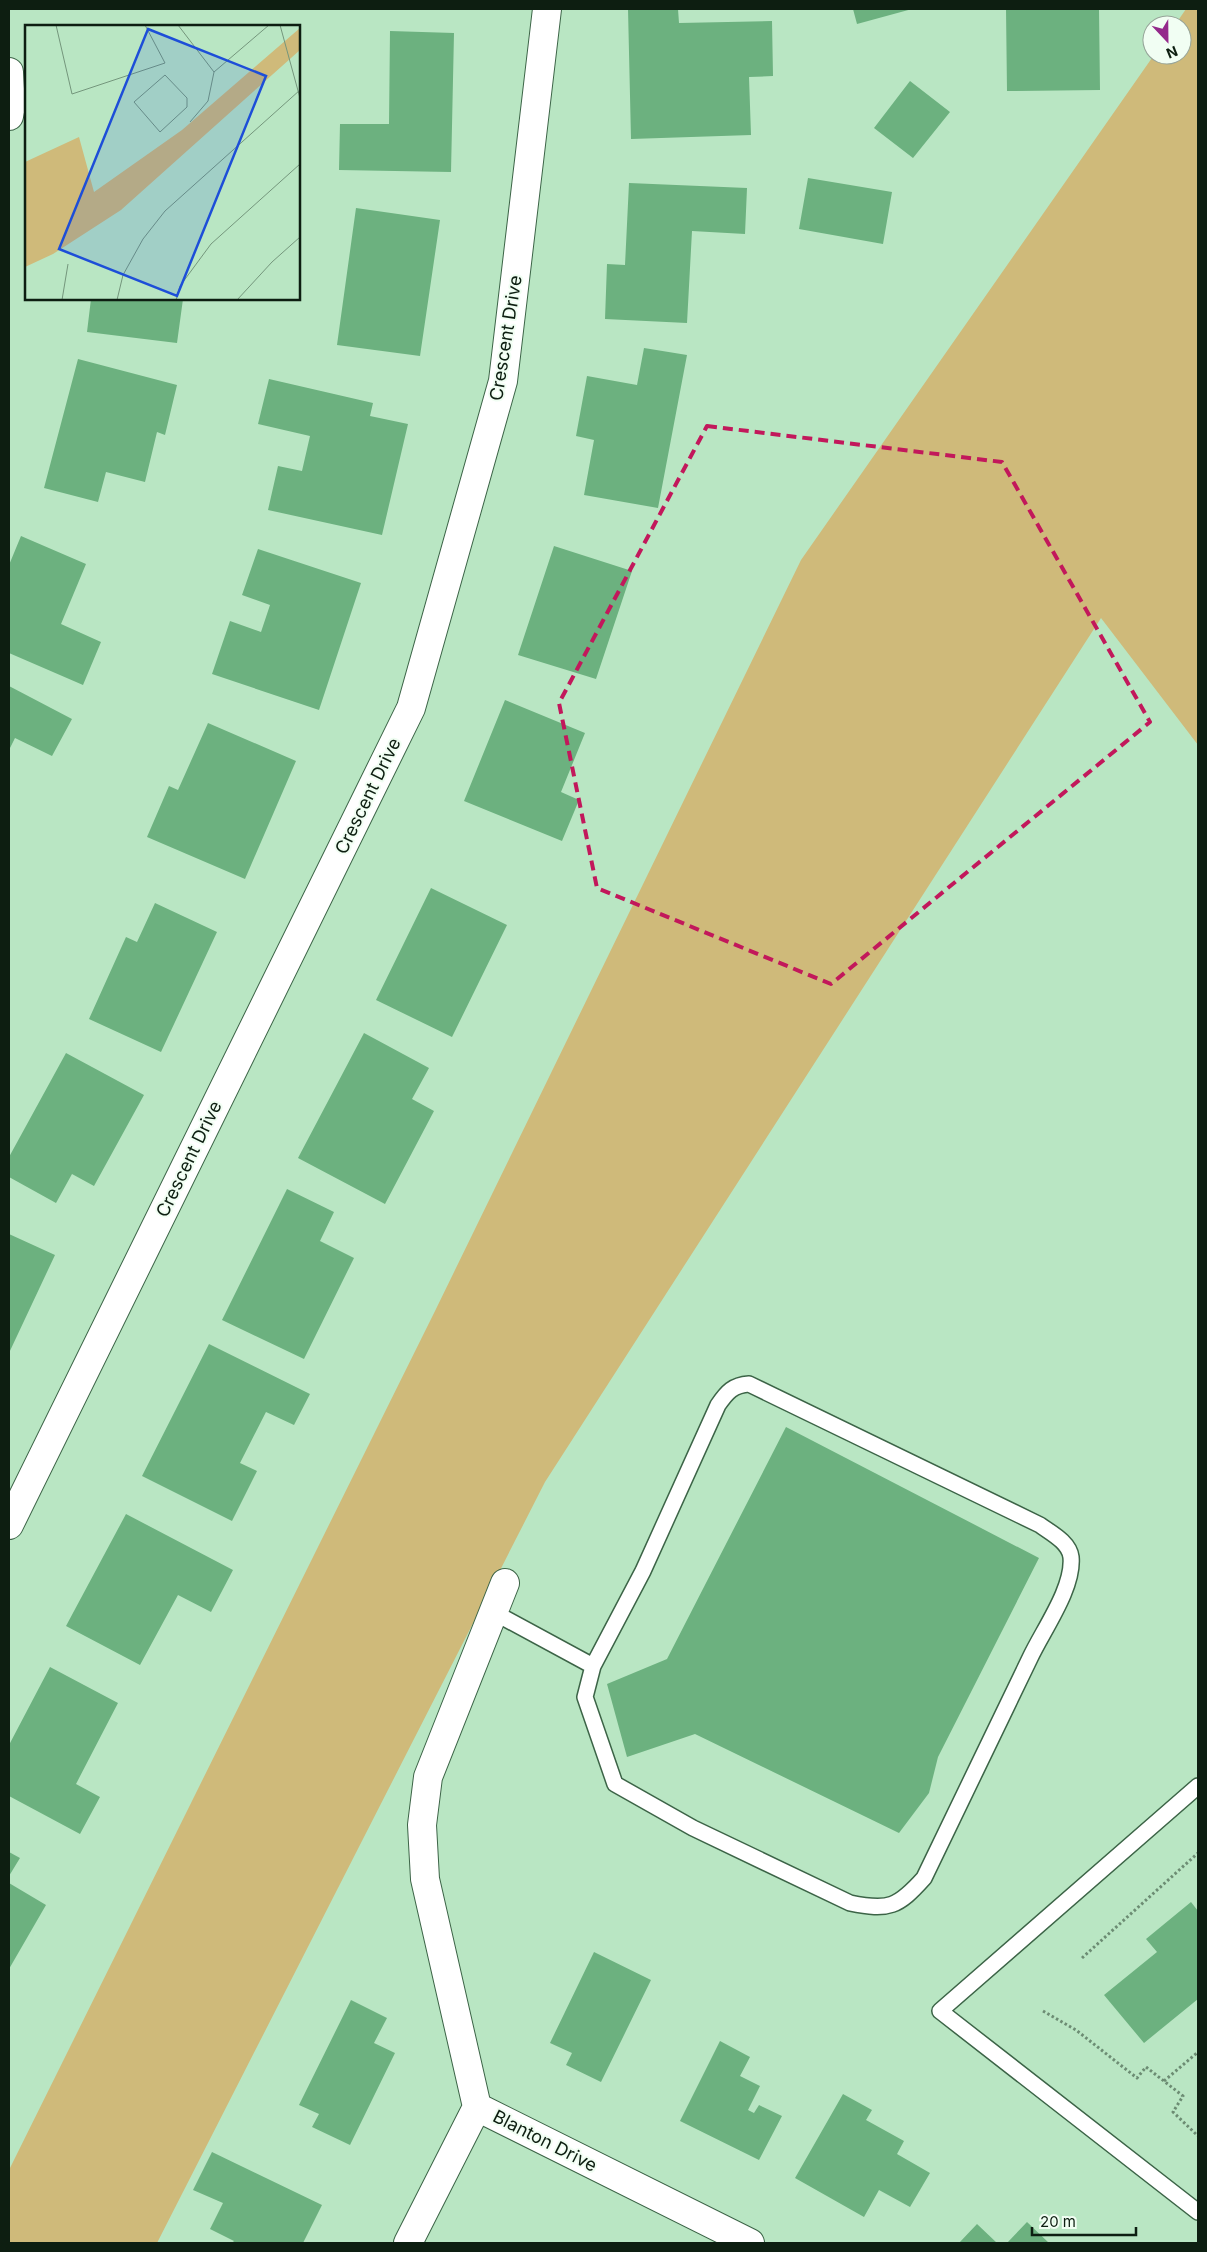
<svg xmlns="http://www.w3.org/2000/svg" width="1207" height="2252" viewBox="0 0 1207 2252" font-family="Inter,sans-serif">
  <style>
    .green { fill: #cfba7a }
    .building { fill: #6cb17f }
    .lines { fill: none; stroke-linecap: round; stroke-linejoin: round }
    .service-casing { stroke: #3c6447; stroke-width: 18 }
    .minor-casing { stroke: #3c6447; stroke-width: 30 }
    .path { stroke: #6c8c73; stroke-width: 3; stroke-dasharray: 2.5 2.5; stroke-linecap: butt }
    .service { stroke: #fff; stroke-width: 15 }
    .minor { stroke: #fff; stroke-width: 28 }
    .marked { fill: none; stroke: #c2185b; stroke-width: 4; stroke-dasharray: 10 6; stroke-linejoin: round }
    .labels { text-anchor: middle; stroke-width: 4; stroke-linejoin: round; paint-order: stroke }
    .street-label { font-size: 18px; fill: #0d1e11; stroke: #f1fef3 }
    .inset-road { fill: none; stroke: #74967c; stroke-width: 1 }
    .view { fill: #1d4ed8; fill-opacity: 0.15; stroke: #1d4ed8; stroke-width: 2.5 }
    .inset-edge { fill: none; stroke: #0d1e11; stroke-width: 2.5 }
  </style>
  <rect width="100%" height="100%" fill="#b9e6c3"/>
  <path class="green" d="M1186,9H1198V745L1101,618L545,1482L157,2243H9V2170L436,1309L801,560L1154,55H1182V25H1175Z"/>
  <path class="building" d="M628,9H678L679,23L772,21L773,76L749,77L751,135L631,139Z
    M853,9H912L857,24Z
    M1006,9H1099L1100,90L1007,91Z
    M390,31L454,33L451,172L339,170L340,124H389Z
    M910,81L950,112L913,158L874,128Z
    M808,178L892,192L883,244L799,229Z
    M629,183L747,188L745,234L692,231L687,323L605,319L607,264L625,265Z
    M356,208L440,220L420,356L337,345Z
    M91,299H183L177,343L87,332Z
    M644,348L687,355L658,508L584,495L594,440L576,436L587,376L637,385Z
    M78,359L177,385L165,435L157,432L145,482L106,472L98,502L44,488Z
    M269,379L373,403L370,416L408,424L382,535L268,510L278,466L302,471L310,436L258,424Z
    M21,536L86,564L61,624L101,642L83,685L9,653V565Z
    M554,546L632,571L596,679L518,655Z
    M258,549L361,583L319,710L212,674L230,621L261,632L270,605L242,595Z
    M9,686L72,719L52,756L15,738L9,750Z
    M505,700L585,733L561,792L579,800L562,841L464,801Z
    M208,723L296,761L245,879L147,837L169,786L178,790Z
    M431,888L507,925L452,1037L376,1000Z
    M155,903L217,932L161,1052L89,1019L126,937L137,942Z
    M364,1033L429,1068L412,1099L434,1111L385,1204L298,1158Z
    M66,1053L144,1095L94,1186L72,1174L56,1203L9,1177V1157Z
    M287,1189L334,1212L320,1241L354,1258L304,1359L222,1320Z
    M9,1234L55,1255L9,1353Z
    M209,1344L310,1394L294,1425L266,1412L240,1463L257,1471L232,1521L142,1476Z
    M786,1427L1039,1558L938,1757L929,1793L899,1833L695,1734L627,1757L607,1684L667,1659Z
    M126,1514L233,1570L211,1612L178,1595L140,1665L66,1626Z
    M50,1667L118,1703L76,1784L100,1797L80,1834L9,1796V1745Z
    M9,1852L20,1858L9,1876Z
    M9,1883L46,1905L9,1969Z
    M1191,1902L1198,1911V1999L1144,2043L1104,1995L1157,1952L1146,1939Z
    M594,1952L651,1980L601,2082L566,2065L572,2053L550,2043Z
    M351,2000L387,2018L374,2043L395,2053L350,2145L312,2127L319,2114L299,2105Z
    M720,2041L750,2057L740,2076L760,2086L748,2110L754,2113L759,2105L782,2116L759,2160L680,2121Z
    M843,2094L872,2110L866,2120L904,2141L897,2154L930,2173L910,2207L879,2190L864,2217L795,2178Z
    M212,2152L322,2205L303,2243H232L234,2241L210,2229L223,2203L193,2190Z
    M1027,2222L1049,2243H1007Z
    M977,2224L997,2243H959Z"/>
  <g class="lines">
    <g class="service-casing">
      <path id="service" d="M749,1384L1040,1525C1051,1533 1069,1542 1071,1557C1074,1588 1043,1630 1030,1658C995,1731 959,1805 924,1878C898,1907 889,1911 850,1903L693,1828L615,1784L585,1697L593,1666L643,1571L718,1405C727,1392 733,1385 749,1384Z
        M493,1612L593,1666
        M1198,1786L940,2011L1198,2212"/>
    </g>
    <g class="minor-casing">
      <path id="minor" d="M9,72L11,106L9,116
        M9,1525L411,708L503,381L547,9
        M477,2107L425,1879L422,1825L428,1777L505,1583
        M477,2107L750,2243
        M408,2243L477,2107"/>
    </g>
    <path class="path" d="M1082,1958L1198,1853
      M1043,2011L1076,2030L1137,2078L1146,2067L1183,2096L1173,2112L1198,2136
      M1164,2081L1198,2052"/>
    <use href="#service" class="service"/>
    <use href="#minor" class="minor"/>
  </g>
  <path class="marked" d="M707,426L1002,462L1150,722L831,984L597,888L559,703Z"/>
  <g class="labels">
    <g class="street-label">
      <text transform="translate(506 338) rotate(-81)" y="6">Crescent Drive</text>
      <text transform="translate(368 796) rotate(-64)" y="6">Crescent Drive</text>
      <text transform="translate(189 1159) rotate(-64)" y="6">Crescent Drive</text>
      <text transform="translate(545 2141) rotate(27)" y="6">Blanton Drive</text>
    </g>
  </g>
  <g transform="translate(25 25)">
    <rect width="275" height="275" fill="#b9e6c3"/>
    <path d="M275,3V25L96,185L28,229L0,242V137L54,112L69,167L157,105Z" fill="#cfba7a"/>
    <path class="inset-road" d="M31,0L47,69L140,38L120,0M153,0L189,47M255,0L275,73M189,47L244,0M140,50L162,73V82L135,107L109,77ZM165,97L183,76L189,47M37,275L43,239M92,275L98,250L118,214L140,186L275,65M151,275L155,261L186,219L275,139M212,275L247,237L275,212"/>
    <path class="view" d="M123,4L241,51L152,271L34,224Z"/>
    <rect width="275" height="275" class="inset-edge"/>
  </g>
  <rect width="1207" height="2252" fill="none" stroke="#0d1e11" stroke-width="20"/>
  <g transform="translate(1167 40) rotate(158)"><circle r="24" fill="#f1fef3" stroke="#96a499"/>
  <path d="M0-4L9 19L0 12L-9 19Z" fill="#94298b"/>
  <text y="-8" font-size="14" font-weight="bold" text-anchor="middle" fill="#0d1e11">N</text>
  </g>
  <path d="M1032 2227v8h104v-8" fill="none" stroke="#0d1e11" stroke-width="2.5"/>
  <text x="1040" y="2227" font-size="15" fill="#0d1e11" stroke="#f1fef3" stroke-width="4" paint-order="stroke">20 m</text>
</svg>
